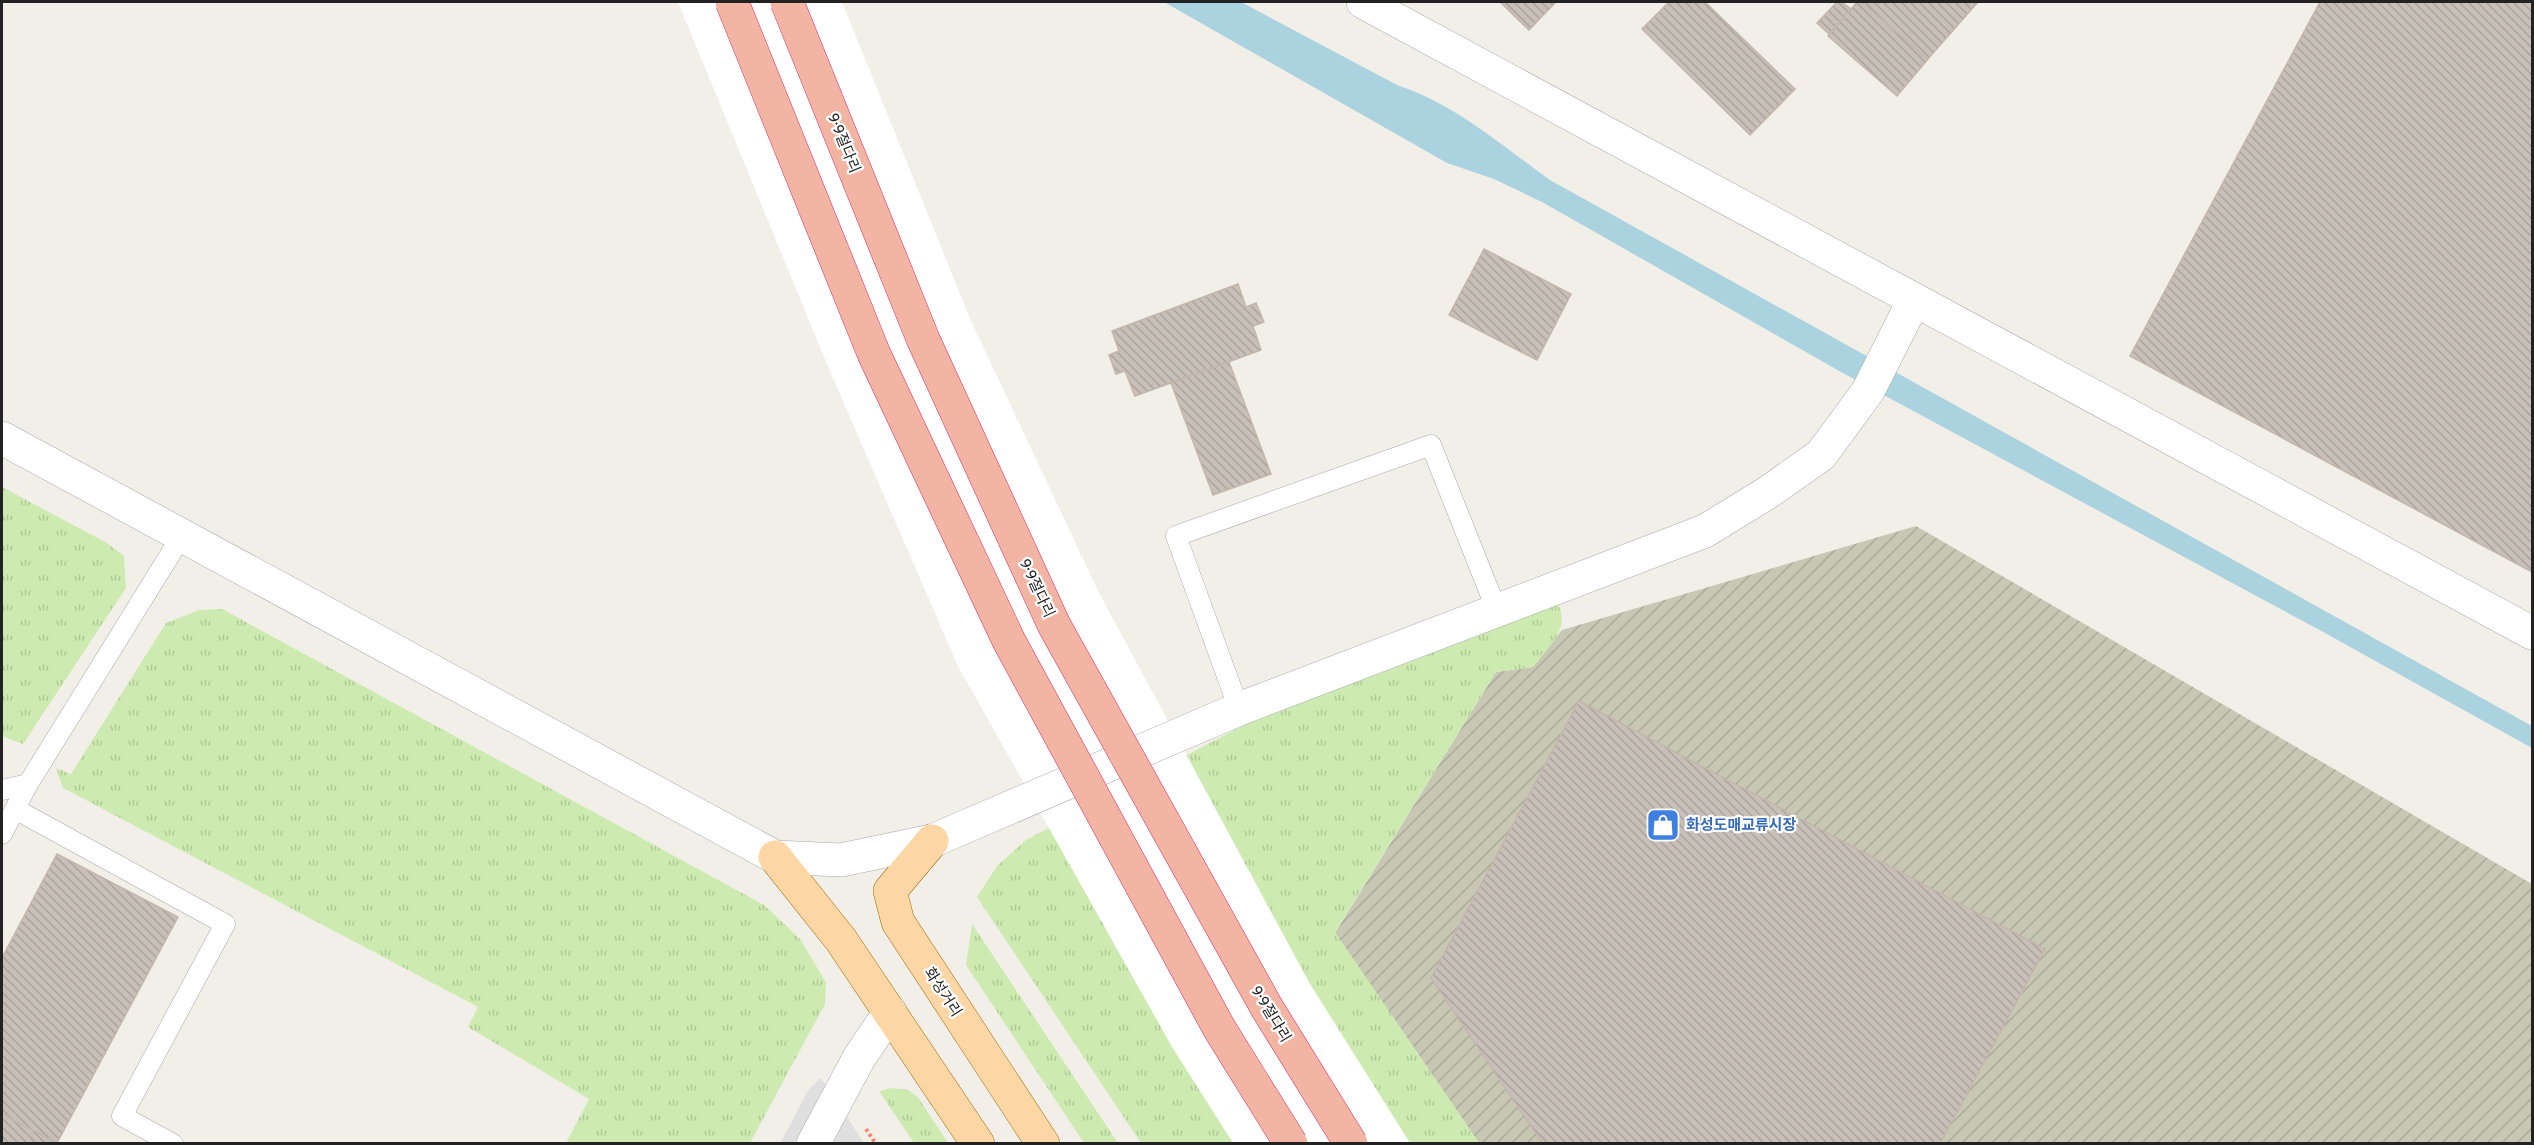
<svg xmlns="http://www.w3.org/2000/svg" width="2534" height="1145" viewBox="0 0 2534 1145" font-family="Overpass,'Noto Sans KR',sans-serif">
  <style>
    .residential { fill: #e0dfdf }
    .construction { fill: url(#construction-furrows) }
    .grass { fill: url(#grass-tufts) }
    .water { fill: #aad3df }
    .pier { fill: #fff }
    .building { fill: url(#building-back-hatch); stroke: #c4b6ab; stroke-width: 1.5 }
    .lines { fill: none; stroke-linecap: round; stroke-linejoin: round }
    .service-casing { stroke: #a9a9a9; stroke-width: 21 }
    .minor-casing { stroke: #a9a9a9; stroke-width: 34 }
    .primary-casing { stroke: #a06b00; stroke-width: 34 }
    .path { stroke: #fa8072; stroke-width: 4; stroke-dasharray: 3 3; stroke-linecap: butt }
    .service { stroke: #fff; stroke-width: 20 }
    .minor { stroke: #fff; stroke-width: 33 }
    .primary { stroke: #fcd6a4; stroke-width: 33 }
    .trunk-bridge-casing { stroke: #dc2a67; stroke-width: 34; stroke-linecap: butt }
    .trunk-bridge { stroke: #f2b4a3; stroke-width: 33 }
    .labels { text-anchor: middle; stroke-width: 4.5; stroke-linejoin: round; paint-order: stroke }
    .street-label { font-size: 15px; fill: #222; stroke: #fff }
    .shop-label { font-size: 15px; font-weight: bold; fill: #366cbe; stroke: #fff; text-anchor: start }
  </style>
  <defs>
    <pattern id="construction-furrows" width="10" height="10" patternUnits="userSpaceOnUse" patternTransform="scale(1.5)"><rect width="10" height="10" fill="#c7c7b4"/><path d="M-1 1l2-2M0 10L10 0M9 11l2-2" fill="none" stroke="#abab9a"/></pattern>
    <pattern id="grass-tufts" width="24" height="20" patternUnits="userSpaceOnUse" patternTransform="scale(1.5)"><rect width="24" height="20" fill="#cdebb0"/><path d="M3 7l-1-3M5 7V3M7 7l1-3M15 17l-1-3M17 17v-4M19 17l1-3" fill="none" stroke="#b0c997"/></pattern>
    <pattern id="building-back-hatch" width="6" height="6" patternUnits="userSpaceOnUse" patternTransform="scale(1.5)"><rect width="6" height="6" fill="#c7bfb8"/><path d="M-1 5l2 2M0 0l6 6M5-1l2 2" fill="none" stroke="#aba49e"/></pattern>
  </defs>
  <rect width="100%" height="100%" fill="#f2efe9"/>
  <path class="residential" d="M821,1078L864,1143L780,1144L809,1089Z"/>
  <path class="construction" d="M1916,526L2532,884V1143H1479L1335,933L1496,672L1533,667L1562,630Z"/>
  <path class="grass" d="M2,487L105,542L124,556L126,588L23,744L2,736Z
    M1549,603L1558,604C1571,629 1547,648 1533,667L1496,672L1335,932L1479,1143H1141L977,897L997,866L1026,840L1240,727Z
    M222,609L764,905L801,940L826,983L825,1004L750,1143H566L589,1099L468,1027L478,1007L63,788L56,768L71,774L166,623L199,610Z
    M972,924L1118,1143H1084L966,965Z
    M892,1088L908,1090L917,1096L948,1143H914L879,1091Z"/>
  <path class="water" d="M1164,2H1241L1397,85C1455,104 1501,145 1550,180L2532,726V748L2325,633L1841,372L1542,202L1494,179L1447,163Z"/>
  <path class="pier" d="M678,2H842L971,321L1099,593L1310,984L1410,1143H1233L1172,1047L958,666L829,369Z"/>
  <path class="building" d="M1500,2H1556L1529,30Z
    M1669,2H1705L1795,89L1750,135L1642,29Z
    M1837,2H1842L1851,9L1829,34L1817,23Z
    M1857,2H1861L1928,59L1897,96L1828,36Z
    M1861,2H1978L1928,59Z
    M2320,2H2532V572L2130,356Z
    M1484,249L1571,294L1537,360L1449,315Z
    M1238,284L1246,307L1256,303L1264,322L1253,326L1261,350L1135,396L1125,371L1116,374L1109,355L1119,351L1112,331Z
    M1229,362L1271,474L1213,495L1171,383Z
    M1579,701L2045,949L1940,1144H1543L1431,978Z
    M57,854L178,917L57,1143L2,1114V958Z
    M2,1114L57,1143V1144H2Z"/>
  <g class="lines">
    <g class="service-casing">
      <path id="service" d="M1239,709L1176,536L1431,445L1497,611
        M2,790L28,784
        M15,809L225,924L122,1116L173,1144
        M2,834L28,784L181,537"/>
    </g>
    <g class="minor-casing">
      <path id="minor" d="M1363,2L2532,633
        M2,438L775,857L841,860L932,841L1239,709L1705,531L1767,493L1821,455L1868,391L1914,300
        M813,1144L859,1058L890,1012"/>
    </g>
    <g class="primary-casing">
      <path id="primary" d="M932,841L890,891L898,922L1043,1144
        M775,857L841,940L978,1144"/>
    </g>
    <path class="path" d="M866,1129L876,1144"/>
    <use href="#service" class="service"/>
    <use href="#minor" class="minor"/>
    <use href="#primary" class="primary"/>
    <g class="trunk-bridge-casing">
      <path id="trunk-bridge" d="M732,2L874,354L1009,641L1219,1028L1291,1144
        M787,2L923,339L1054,625L1267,1008L1351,1144"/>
    </g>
    <use href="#trunk-bridge" class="trunk-bridge"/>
  </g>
  <defs>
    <g id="shop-square" transform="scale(1.725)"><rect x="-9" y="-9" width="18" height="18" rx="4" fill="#3f7fe0" stroke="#fff"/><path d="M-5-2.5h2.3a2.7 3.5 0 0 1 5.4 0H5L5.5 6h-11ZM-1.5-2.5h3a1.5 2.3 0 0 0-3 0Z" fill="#fff"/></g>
  </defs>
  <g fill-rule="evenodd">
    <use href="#shop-square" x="1663" y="825"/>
  </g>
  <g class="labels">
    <g class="street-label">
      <text transform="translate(844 143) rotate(68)" y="5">9·9절다리</text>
      <text transform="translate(1037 588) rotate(65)" y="5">9·9절다리</text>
      <text transform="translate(943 992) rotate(57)" y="5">화성거리</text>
      <text transform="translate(1271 1014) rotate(59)" y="5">9·9절다리</text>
    </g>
    <g class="shop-label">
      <text x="1686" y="830">화성도매교류시장</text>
    </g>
  </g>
  <rect width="2534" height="1145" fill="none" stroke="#222222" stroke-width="6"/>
</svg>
